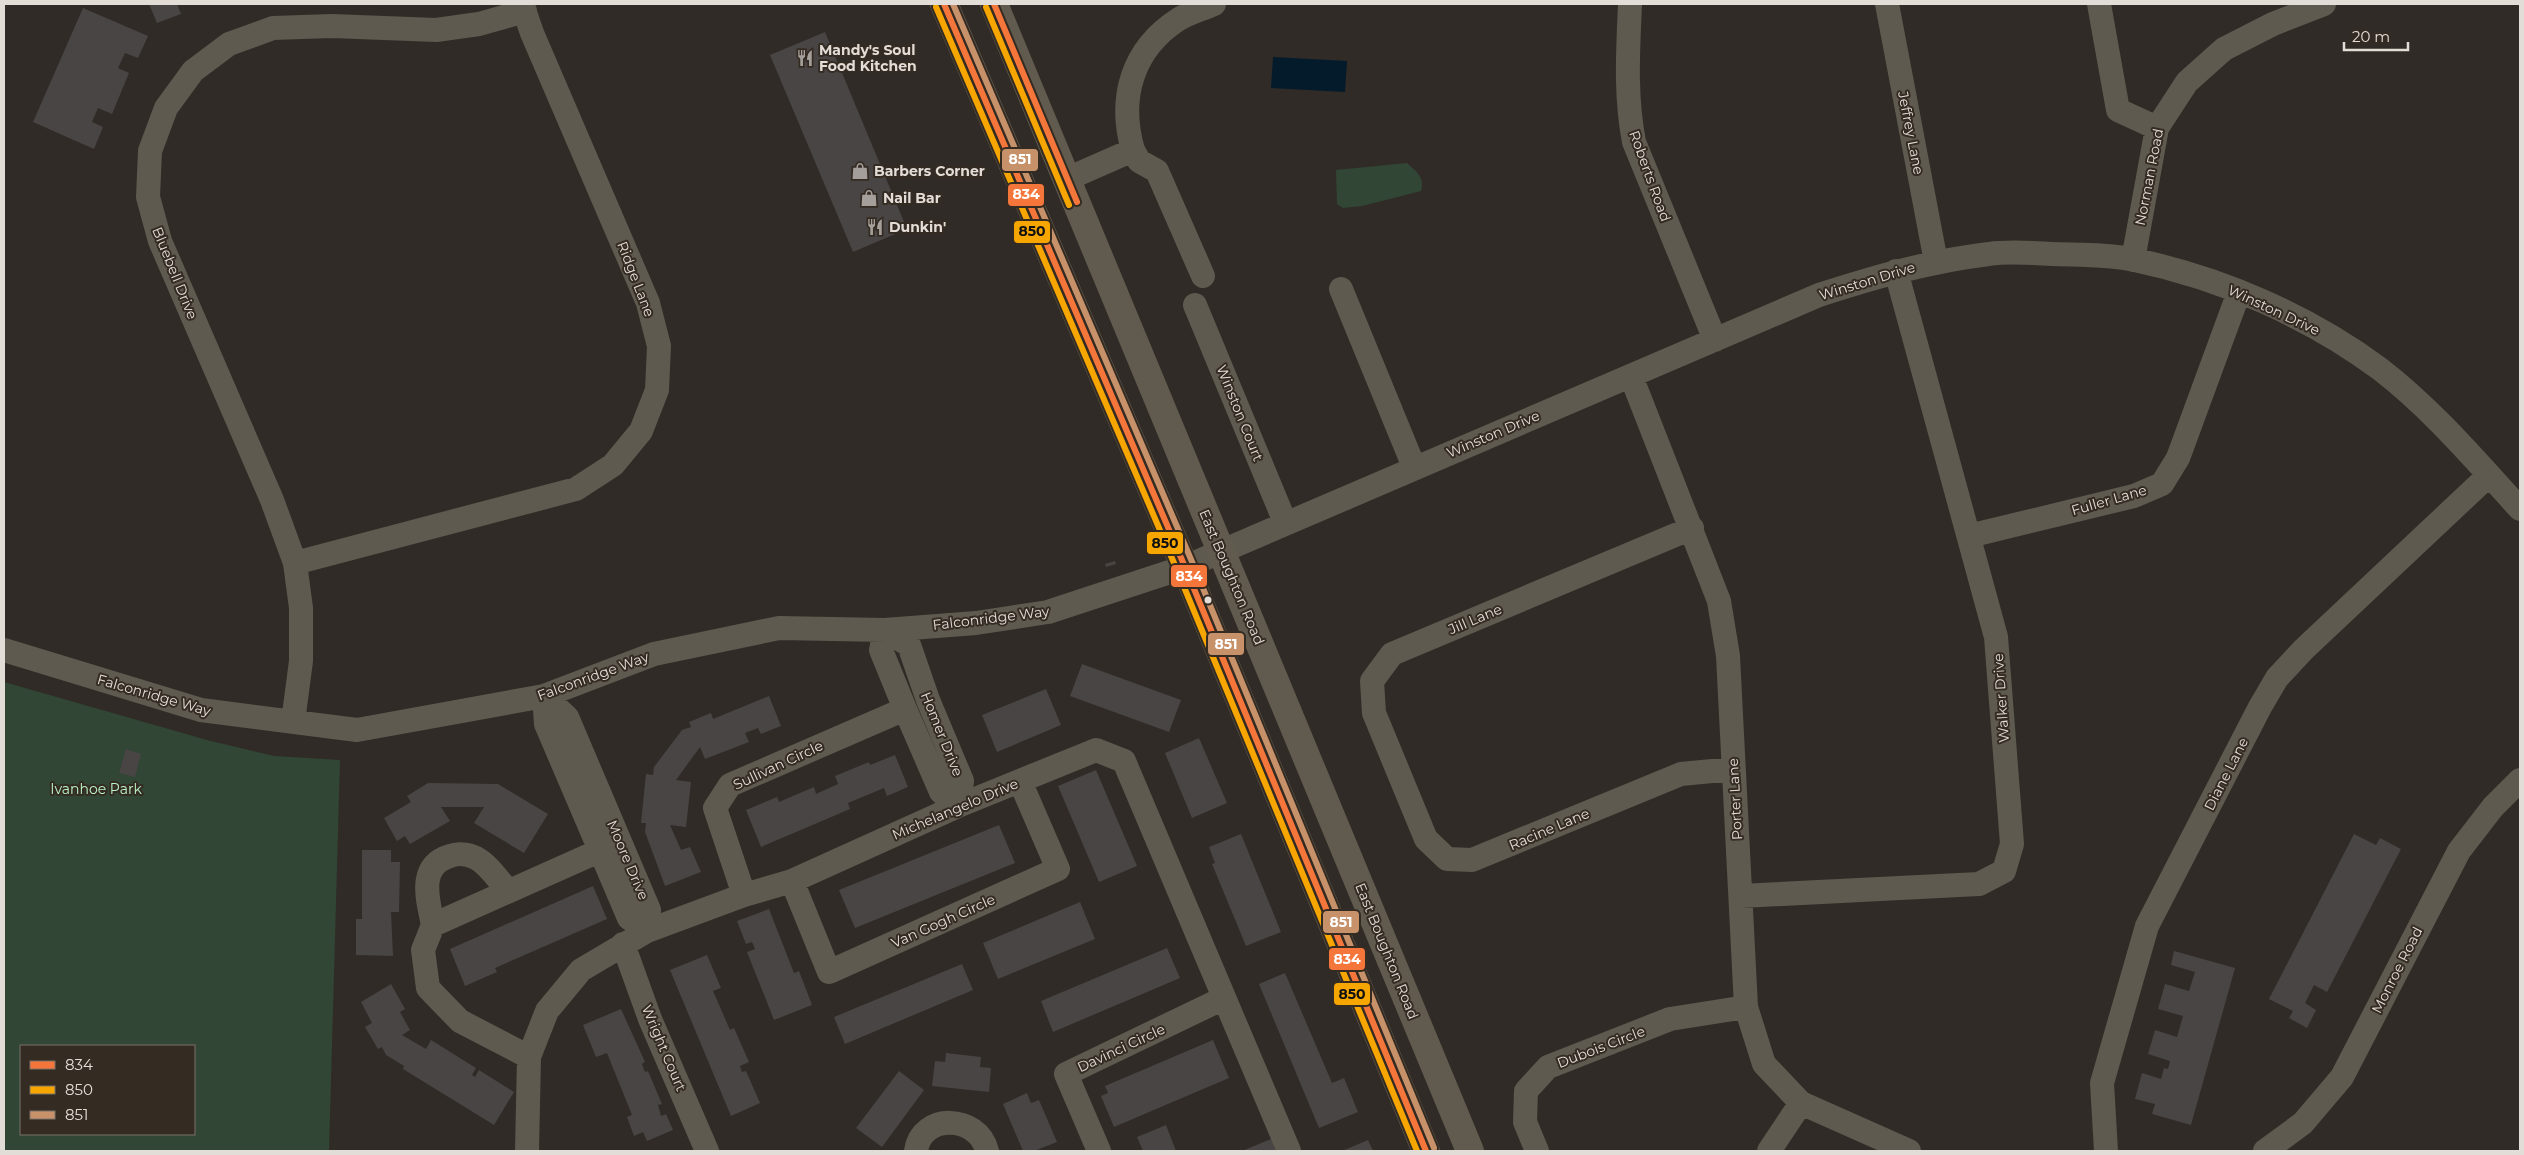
<svg xmlns="http://www.w3.org/2000/svg" width="2524" height="1155" viewBox="0 0 2524 1155" font-family="Montserrat,sans-serif">
  <style>
    .green { fill: #314635; fill-rule: evenodd }
    .water { fill: #041b2c }
    .building { fill: #494544 }
    .lines { fill: none; stroke-linecap: round; stroke-linejoin: round }
    .minor { stroke: #5e5a4f; stroke-width: 24 }
    .secondary { stroke: #605b4e; stroke-width: 28 }
    .bus-1-casing { stroke: #342b22; stroke-width: 10 }
    .bus-2-casing { stroke: #342b22; stroke-width: 10 }
    .bus-3-casing { stroke: #342b22; stroke-width: 10 }
    .bus-1 { stroke: #f5763a; stroke-width: 6 }
    .bus-2 { stroke: #f7a600; stroke-width: 6 }
    .bus-3 { stroke: #c7916a; stroke-width: 6 }
    .bus-dot { fill: #e3ddd8; stroke: #342b22; stroke-width: 2 }
    .labels { text-anchor: middle; stroke-width: 4; stroke-linejoin: round; paint-order: stroke }
    .poi-label { font-size: 14px; font-weight: bold; fill: #e3ddd8; stroke: #342b22; text-anchor: start }
    .street-label { font-size: 14px; fill: #e3ddd8; stroke: #342b22 }
    .park-label { font-size: 14px; fill: #bbf4c7; stroke: #342b22 }
    .line-badge { stroke: #342b22; stroke-width: 2 }
    .badge-label { font-size: 14px; text-anchor: middle; font-weight: bold; fill: #fff }
    .pale-badge-label { font-size: 14px; text-anchor: middle; font-weight: bold; fill: #111 }
  </style>
  <rect width="100%" height="100%" fill="#302b26"/>
  <path class="green" d="M1407,163C1417,172 1425,177 1421,191L1362,206L1343,208L1337,204L1336,170Z
    M4,682L207,740L274,756L340,760L329,1151H4ZM21,1046H194V1134H21Z"/>
  <path class="water" d="M1273,57L1347,61L1345,92L1271,88Z"/>
  <path class="building" d="M149,4H177L181,14L157,23Z
    M83,8L148,36L138,58L125,53L118,68L129,73L112,114L98,108L92,122L103,127L94,149L33,122Z
    M825,32L907,229L853,252L770,55Z
    M1115,561L1116,564L1106,567L1105,564Z
    M1082,664L1181,700L1169,732L1070,696Z
    M1046,689L1061,725L997,752L982,715Z
    M769,696L781,726L761,734L758,728L745,733L749,742L705,759L700,747L676,780L691,782L686,827L670,825L681,850L690,847L701,872L665,886L645,832L646,823H641L646,774L653,775L654,767L682,730L691,727L689,722L711,713L713,719Z
    M1199,738L1227,803L1192,818L1165,753Z
    M126,749L141,754L135,777L119,773Z
    M895,755L908,787L887,796L884,788L848,803L850,809L761,847L746,810L777,797L779,802L814,787L816,794L838,784L835,776L869,762L870,765Z
    M1096,770L1137,866L1099,882L1058,786Z
    M428,783L498,784L548,814L524,853L474,823L484,807H441L450,821L410,844L405,836L397,841L384,818L411,802L407,796Z
    M999,825L1015,863L855,928L839,890Z
    M1241,834L1281,932L1246,946L1212,864L1215,863L1209,847Z
    M2354,834L2376,845L2380,838L2401,849L2327,992L2314,985L2305,1003L2316,1010L2307,1028L2289,1018L2293,1011L2269,999Z
    M362,850H391V862H400L399,912H391L393,956L356,955V919H362Z
    M593,886L607,919L495,968L497,972L465,986L450,949Z
    M1080,902L1095,939L998,979L983,943Z
    M769,909L794,973L799,971L812,1005L774,1020L747,952L755,949L752,942L746,944L737,921Z
    M1167,948L1180,978L1053,1032L1041,1001Z
    M2174,951L2235,968L2191,1125L2152,1114L2155,1104L2135,1099L2142,1073L2161,1079L2164,1068L2168,1069L2170,1061L2148,1054L2155,1030L2177,1037L2183,1016L2158,1009L2165,984L2189,991L2195,972L2171,965Z
    M707,955L721,988L713,991L730,1030L734,1028L749,1062L740,1066L742,1072L746,1071L760,1103L731,1116L670,970Z
    M962,964L973,990L845,1044L834,1017Z
    M1285,973L1332,1083L1344,1078L1358,1112L1319,1128L1259,984Z
    M391,984L405,1009L400,1012L410,1030L402,1035L426,1049L431,1040L476,1068L472,1075L475,1077L479,1070L514,1092L494,1125L403,1069L404,1066L386,1055L382,1047L378,1049L365,1027L372,1023L361,1002Z
    M621,1009L645,1062L642,1064L645,1072L648,1071L662,1104L658,1105L661,1116L666,1114L673,1130L647,1141L643,1132L634,1136L627,1117L632,1115L607,1053L596,1057L583,1025Z
    M1213,1040L1229,1078L1114,1127L1101,1096L1108,1093L1105,1086Z
    M946,1053L981,1057L980,1067L991,1068L989,1092L932,1086L935,1061L945,1062Z
    M899,1071L924,1090L882,1147L856,1128Z
    M1027,1093L1031,1103L1039,1100L1057,1142L1034,1151H1023L1003,1104Z
    M1166,1125L1176,1151H1143L1137,1137Z
    M1271,1139L1276,1151H1242Z
    M1368,1140L1373,1151H1342Z"/>
  <g class="lines">
    <path class="minor" d="M1630,4C1628,51 1625,95 1634,142L1715,340
      M1887,4L1936,262
      M2099,4L2118,110L2157,128
      M1133,150L1139,161L1157,171L1203,276
      M1067,179L1133,150C1118,98 1132,49 1179,19C1189,13 1203,9 1214,4
      M2133,260L2157,128L2187,82L2224,49L2273,24L2324,4
      M1341,289L1414,467
      M1195,305L1285,522
      M1631,376L1719,601L1728,656L1746,1007L1764,1064L1801,1103L1909,1151
      M1692,528L1392,654L1372,681L1374,713L1426,839L1447,859L1472,860L1681,774L1733,769
      M1969,536L2134,496L2162,484L2178,458L2239,292
      M295,563L576,489L613,465L641,431L657,390L659,346L648,303L532,33L522,4
      M885,630L909,645L928,700L962,781L958,806L941,792L905,709L881,650Z
      M4,650L201,710L357,730L544,696L654,654L779,628L885,630L976,623L1048,612L1185,567L1819,295C1875,277 1930,261 1989,254C2009,251 2032,253 2052,254C2080,255 2109,254 2135,260C2221,278 2309,316 2380,369C2432,409 2476,461 2520,509
      M544,696L567,717L649,910L647,931
      M544,696L546,724L629,918L647,931
      M293,722L301,661V608L295,563L272,500L160,241L148,197L150,151L166,108L193,71L229,44L273,28L332,26L436,30L479,24L525,11
      M792,881L829,972L1058,869L1020,781
      M744,895L715,808L730,785L905,709
      M1741,896L1979,884L2004,871L2012,844L1996,637L1896,271
      M433,925C428,900 417,866 450,856C458,853 468,854 476,858C489,865 499,881 508,891
      M623,944L650,1019L707,1151
      M529,1057L460,1021L428,988L423,950L433,925L599,851
      M527,1151L529,1057L547,1011L581,970L647,931L744,895L792,881L958,806L1096,750L1124,761L1289,1151
      M916,1151C921,1113 978,1114 987,1151
      M1099,1151L1066,1074L1224,998
      M1537,1151L1525,1122L1526,1091L1548,1067L1670,1019L1746,1007
      M1769,1151L1801,1103
      M2106,1151L2102,1083L2147,926L2260,707L2277,678L2303,650L2489,475
      M2265,1151L2303,1123L2342,1077L2459,851L2493,807L2520,780"/>
    <path class="secondary" d="M944,4L1185,567L1426,1151
      M994,4L1470,1151"/>
    <g class="bus-1-casing">
      <path id="bus-1" d="M944,4L1185,567L1426,1151
        M994,4L1077,202"/>
    </g>
    <g class="bus-2-casing">
      <path id="bus-2" d="M936,7L1177,570L1417,1151
        M986,7L1069,205"/>
    </g>
    <g class="bus-3-casing">
      <path id="bus-3" d="M953,4L1193,564L1434,1148"/>
    </g>
    <use href="#bus-1" class="bus-1"/>
    <use href="#bus-2" class="bus-2"/>
    <use href="#bus-3" class="bus-3"/>
  </g>
  <defs>
    <g id="restaurant-bare" transform="scale(1.35)"><path d="M-5-6h1v4h1v-4h1v4h1v-4h1v5L-1.5 .5V6h-2V.5L-5-1ZM5-6V6H3V1.5H1.5Q1.5-4 5-6Z" fill="#a49f9a" stroke="#342b22" stroke-width="2.5" paint-order="stroke"/></g>
    <g id="shop-bare" transform="scale(1.35)"><path d="M-5-2.5h2.3a2.7 3.5 0 0 1 5.4 0H5L5.5 6h-11ZM-1.5-2.5h3a1.5 2.3 0 0 0-3 0Z" fill="#a49f9a" stroke="#342b22" stroke-width="2.5" paint-order="stroke"/></g>
  </defs>
  <g fill-rule="evenodd">
    <use href="#restaurant-bare" x="805" y="58"/>
    <use href="#shop-bare" x="860" y="171"/>
    <use href="#shop-bare" x="869" y="198"/>
    <use href="#restaurant-bare" x="875" y="227"/>
  </g>
  <circle class="bus-dot" cx="1208" cy="600" r="4.5"/>
  <g class="labels">
    <g class="poi-label">
      <text x="819" y="55">Mandy's Soul<tspan x="819" dy="16">Food Kitchen</tspan></text>
      <text x="874" y="176">Barbers Corner</text>
      <text x="883" y="203">Nail Bar</text>
      <text x="889" y="232">Dunkin'</text>
    </g>
    <g class="street-label">
      <text transform="translate(1911 133) rotate(79)" y="5">Jeffrey Lane</text>
      <text transform="translate(1650 176) rotate(70)" y="5">Roberts Road</text>
      <text transform="translate(2149 177) rotate(-79)" y="5">Norman Road</text>
      <text transform="translate(175 273) rotate(68)" y="5">Bluebell Drive</text>
      <text transform="translate(636 279) rotate(69)" y="5">Ridge Lane</text>
      <text transform="translate(1867 281) rotate(-17)" y="5">Winston Drive</text>
      <text transform="translate(2274 310) rotate(25)" y="5">Winston Drive</text>
      <text transform="translate(1240 413) rotate(68)" y="5">Winston Court</text>
      <text transform="translate(1493 434) rotate(-23)" y="5">Winston Drive</text>
      <text transform="translate(2109 500) rotate(-16)" y="5">Fuller Lane</text>
      <text transform="translate(1232 577) rotate(67)" y="5">East Boughton Road</text>
      <text transform="translate(991 618) rotate(-7)" y="5">Falconridge Way</text>
      <text transform="translate(1475 619) rotate(-23)" y="5">Jill Lane</text>
      <text transform="translate(593 676) rotate(-20)" y="5">Falconridge Way</text>
      <text transform="translate(154 695) rotate(16)" y="5">Falconridge Way</text>
      <text transform="translate(2001 698) rotate(-94)" y="5">Walker Drive</text>
      <text transform="translate(942 734) rotate(68)" y="5">Homer Drive</text>
      <text transform="translate(778 765) rotate(-25)" y="5">Sullivan Circle</text>
      <text transform="translate(2226 774) rotate(-63)" y="5">Diane Lane</text>
      <text transform="translate(1735 799) rotate(-93)" y="5">Porter Lane</text>
      <text transform="translate(955 809) rotate(-23)" y="5">Michelangelo Drive</text>
      <text transform="translate(1549 829) rotate(-23)" y="5">Racine Lane</text>
      <text transform="translate(628 860) rotate(67)" y="5">Moore Drive</text>
      <text transform="translate(943 921) rotate(-24)" y="5">Van Gogh Circle</text>
      <text transform="translate(1387 951) rotate(68)" y="5">East Boughton Road</text>
      <text transform="translate(2397 970) rotate(-63)" y="5">Monroe Road</text>
      <text transform="translate(1601 1047) rotate(-21)" y="5">Dubois Circle</text>
      <text transform="translate(664 1048) rotate(67)" y="5">Wright Court</text>
      <text transform="translate(1121 1048) rotate(-25)" y="5">Davinci Circle</text>
    </g>
    <g class="park-label">
      <text x="96" y="794">Ivanhoe Park</text>
    </g>
  </g>
  <g class="line-badge">
    <rect x="1001" y="148" width="38" height="24" rx="5" fill="#c7916a"/>
    <rect x="1007" y="183" width="38" height="24" rx="5" fill="#f5763a"/>
    <rect x="1013" y="220" width="38" height="24" rx="5" fill="#f7a600"/>
    <rect x="1146" y="531" width="38" height="24" rx="5" fill="#f7a600"/>
    <rect x="1170" y="564" width="38" height="24" rx="5" fill="#f5763a"/>
    <rect x="1207" y="632" width="38" height="24" rx="5" fill="#c7916a"/>
    <rect x="1322" y="910" width="38" height="24" rx="5" fill="#c7916a"/>
    <rect x="1328" y="947" width="38" height="24" rx="5" fill="#f5763a"/>
    <rect x="1333" y="982" width="38" height="24" rx="5" fill="#f7a600"/>
  </g>
  <g class="badge-label">
    <text x="1020" y="164">851</text>
    <text x="1026" y="199">834</text>
    <text x="1189" y="581">834</text>
    <text x="1226" y="649">851</text>
    <text x="1341" y="927">851</text>
    <text x="1347" y="964">834</text>
  </g>
  <g class="pale-badge-label">
    <text x="1032" y="236">850</text>
    <text x="1165" y="548">850</text>
    <text x="1352" y="999">850</text>
  </g>
  <rect width="2524" height="1155" fill="none" stroke="#e3ddd8" stroke-width="10"/>
  <rect x="20" y="1045" width="175" height="90" fill="#342b22" stroke="#7a726b"/>
  <rect x="30" y="1061" width="25" height="8" fill="#f5763a" stroke="#7a726b"/>
  <text x="65" y="1070" font-size="15" fill="#e3ddd8">834</text>
  <rect x="30" y="1086" width="25" height="8" fill="#f7a600" stroke="#7a726b"/>
  <text x="65" y="1095" font-size="15" fill="#e3ddd8">850</text>
  <rect x="30" y="1111" width="25" height="8" fill="#c7916a" stroke="#7a726b"/>
  <text x="65" y="1120" font-size="15" fill="#e3ddd8">851</text>
  <path d="M2344 42v8h64v-8" fill="none" stroke="#e3ddd8" stroke-width="2.5"/>
  <text x="2352" y="42" font-size="15" fill="#e3ddd8" stroke="#342b22" stroke-width="4" paint-order="stroke">20 m</text>
</svg>
